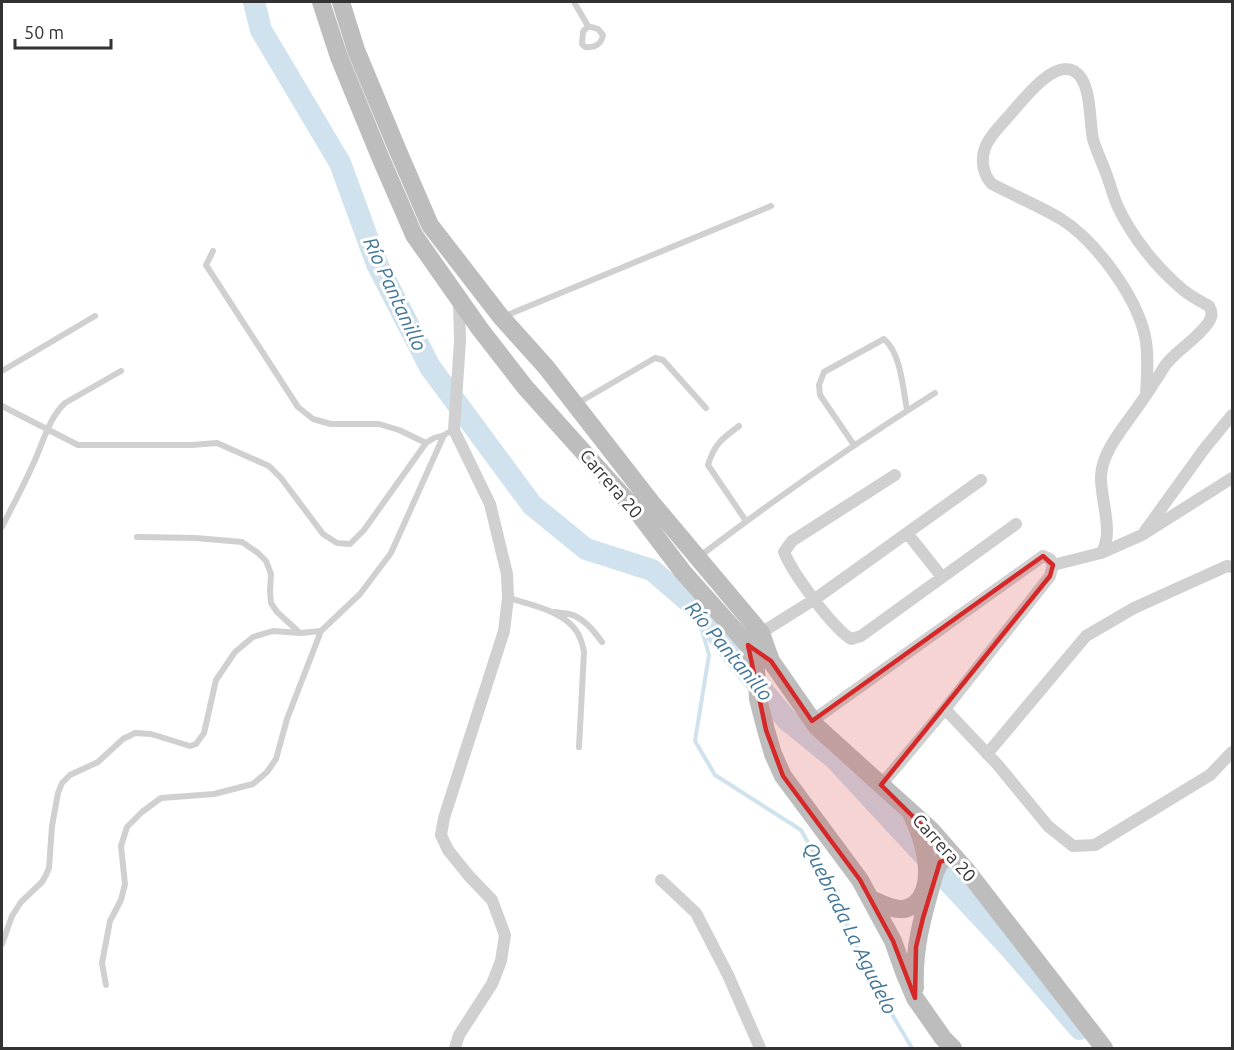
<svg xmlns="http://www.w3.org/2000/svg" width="1234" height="1050" viewBox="0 0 1234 1050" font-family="Ubuntu,sans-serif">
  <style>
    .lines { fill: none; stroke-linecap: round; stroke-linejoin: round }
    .stream { stroke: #cfe2ee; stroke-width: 4 }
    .river { stroke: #cfe2ee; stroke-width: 22 }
    .lane { stroke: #d0d0d0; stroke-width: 6 }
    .street { stroke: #d0d0d0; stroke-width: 12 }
    .secondary { stroke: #bdbdbd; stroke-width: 18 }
    .marked { fill: #d62828; fill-opacity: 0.2; stroke: #d62828; stroke-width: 4.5; stroke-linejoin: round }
    .labels { text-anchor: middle; stroke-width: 6; stroke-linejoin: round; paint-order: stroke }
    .street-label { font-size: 18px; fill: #333; stroke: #fff }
    .water-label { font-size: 20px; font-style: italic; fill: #3f7597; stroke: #fff }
  </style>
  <rect width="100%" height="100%" fill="#fff"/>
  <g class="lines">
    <path class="stream" d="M696,608L709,655L695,741L715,775L801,830L825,873L868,974L912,1048"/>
    <path class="river" d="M254,2L261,30L340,163L377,264L430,367L532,505L586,549L652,570L696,608L725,645L787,720L835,759L1011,949L1080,1029"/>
    <path class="lane" d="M574,2L588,26L583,32L582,44L585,47C595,48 601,45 603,35L598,29L588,26
      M213,251L206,265L298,407L313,419L331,424H379L399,430L426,443L434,438L444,435
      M505,316L771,206
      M2,371L95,316
      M578,403L655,358L663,360L706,408
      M2,406L78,445H192L217,443L269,466L281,478L323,534L337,543L350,544L364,530L426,443
      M739,426C723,438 714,444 708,465L746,521
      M854,445L820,395L819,385L824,372L884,339C901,353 903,389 907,410
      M2,527C13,505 25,483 35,460C44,440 49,418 65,403L121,371
      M137,537L196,538L242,542L258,553L266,561L271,574L270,591L271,603L277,612L300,633
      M700,556C776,498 854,444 935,393
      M508,598C532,605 570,612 580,638C582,642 583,647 584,652L579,747
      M555,612C559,613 565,613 569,614C583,617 594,631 602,642
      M2,944L12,916L21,902L42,882L46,875L49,868L52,826L58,793L62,783L70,775L98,762L123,739L135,733L151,734L190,746L196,744L204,733L216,680L235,652L253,637L273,631L301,633L321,631L360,594L391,553L444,435L453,430
      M106,985L102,963L110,921L121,900L125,884L121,846L127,827L142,812L161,798L214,794L253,784L267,772L276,759L287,719L321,631"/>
    <path class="street" d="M895,475L792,541L784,552C793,574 832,627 851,639L861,636L1016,524
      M1145,531L1205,448L1232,415
      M907,533L942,577
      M1101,553C1115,534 1100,499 1101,476C1102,454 1119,433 1132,415C1140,404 1148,393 1155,381C1160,375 1163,367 1168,362C1180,348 1198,338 1208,323C1212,317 1213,313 1209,306C1200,301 1190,296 1182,289C1157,268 1132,237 1118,207C1113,196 1110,184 1106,173C1102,162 1096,150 1093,139C1089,120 1092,81 1074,71C1052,59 1020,104 1007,118C995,132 981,144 983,164C984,172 986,178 992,184C1015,196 1039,206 1061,219C1096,241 1136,296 1145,336C1149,355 1147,376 1146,395
      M1053,565L1101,553L1142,535L1232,478
      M761,633L815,599L981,480
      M945,709L997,764L1048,826L1073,846L1095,845L1210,775L1232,752
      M812,721L1043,556L1050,559L1053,565L1050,576L945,709L881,785
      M987,754L1086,636L1134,608L1227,566L1232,567
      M661,880L696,913L728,975L760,1048
      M455,1048L459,1035L492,984L501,961L505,935L492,900L469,876L448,850L441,835L444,818L504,631L508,598L507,574L490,504L454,430L460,341L459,300"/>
    <path class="secondary" d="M321,2L339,57L381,159L414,235L480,329L525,387L639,514L683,572L748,645L771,661
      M341,2L356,50L398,151L430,225L501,317L546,367L651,502L761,633L771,661L817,727L931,830L967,871L1104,1048
      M748,645L756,669L758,699L766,730L773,754L783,776L860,880L893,941L904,972L915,998L943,1038L953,1048
      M871,899C880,903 892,910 902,909C907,909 911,907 915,904C938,884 923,838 912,815
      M915,988C913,946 924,912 935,873C940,862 941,858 954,857"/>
  </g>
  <path class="marked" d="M1043,556L1053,565L1050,576L881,785L954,857L940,862L923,918L916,947L915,998L893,941L860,880L783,776L766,730L748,645L771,661L812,721Z"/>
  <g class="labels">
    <g class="street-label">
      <text transform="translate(611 484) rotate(49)" y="6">Carrera 20</text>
      <text transform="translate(944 848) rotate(48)" y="6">Carrera 20</text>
    </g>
    <g class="water-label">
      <text transform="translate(395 294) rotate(65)" y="7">Río Pantanillo</text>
      <text transform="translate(729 651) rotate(50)" y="7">Río Pantanillo</text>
      <text transform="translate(850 928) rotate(64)" y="7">Quebrada La Agudelo</text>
    </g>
  </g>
  <rect width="1234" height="1050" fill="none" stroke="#333333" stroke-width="6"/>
  <path d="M15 39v9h96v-9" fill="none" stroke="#333333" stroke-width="3"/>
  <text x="24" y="39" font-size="18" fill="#333333" stroke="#ffffff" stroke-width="4.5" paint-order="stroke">50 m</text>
</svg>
